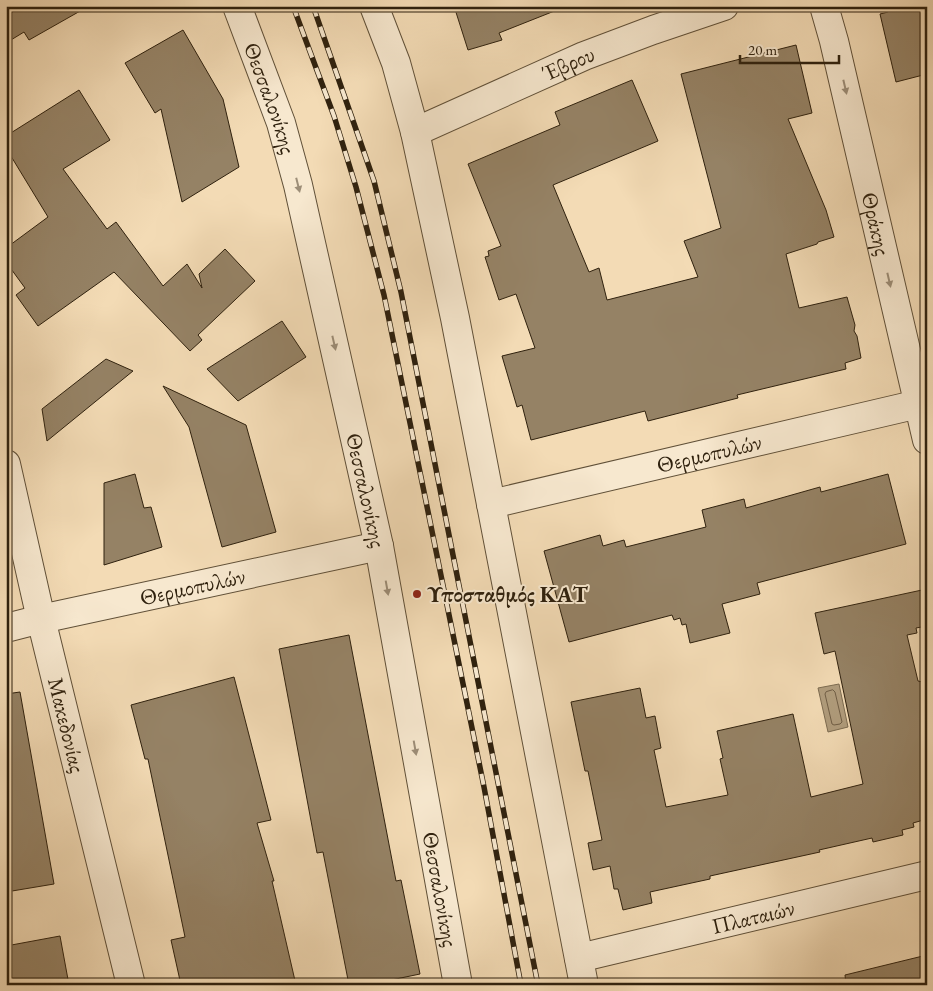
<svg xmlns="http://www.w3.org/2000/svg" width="933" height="991" viewBox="0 0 933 991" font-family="'EB Garamond',serif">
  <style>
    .water { fill: #b09c7c; stroke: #7c6b50 }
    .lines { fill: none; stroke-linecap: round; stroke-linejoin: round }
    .shore { stroke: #705e45; stroke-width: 1 }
    .building { fill: #958265; stroke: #2f210e }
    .minor-casing { stroke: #605038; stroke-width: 30 }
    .minor { stroke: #f7e8cf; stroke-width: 28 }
    .rail-casing { stroke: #2f210e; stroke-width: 5.5 }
    .rail { stroke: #f7e8cf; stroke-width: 4; stroke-dasharray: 11; stroke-linecap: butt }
    .oneway { fill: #9d8e78 }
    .poi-dot { fill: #8f2418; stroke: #f7e8cf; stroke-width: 2 }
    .labels { text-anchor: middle; stroke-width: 4; stroke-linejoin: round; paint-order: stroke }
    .street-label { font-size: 22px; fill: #2f210e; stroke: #f7e8cf }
    .poi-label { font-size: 22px; font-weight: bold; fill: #2f210e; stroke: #f7e8cf; text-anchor: start }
  </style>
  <rect width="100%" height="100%" fill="#f3dbb5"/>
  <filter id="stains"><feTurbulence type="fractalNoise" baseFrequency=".004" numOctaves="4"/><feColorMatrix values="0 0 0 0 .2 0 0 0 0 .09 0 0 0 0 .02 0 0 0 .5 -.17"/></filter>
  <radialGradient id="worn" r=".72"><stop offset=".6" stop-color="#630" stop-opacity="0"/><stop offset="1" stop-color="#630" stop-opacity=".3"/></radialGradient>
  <path class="water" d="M839,684L848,727L828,732L818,688Z"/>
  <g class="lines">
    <path class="shore" d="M833,690L835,692L842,722L840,724L834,725L832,724L825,694L826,692Z"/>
  </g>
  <path class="building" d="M6,6H89L29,40L24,32L6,43Z
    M454,6H562V8L499,33L502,40L468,50Z
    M886,6H927V74L896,82L880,14L888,12Z
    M183,30L223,99L239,167L182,202L161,109L155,113L125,63Z
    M796,45L812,113L788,119L826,210L834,237L818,242L817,244L786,254L799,308L847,297L855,325L854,331L857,336L861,358L845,363L846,369L737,395L738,398L648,421L645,411L531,440L522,405L517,407L502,356L535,348L516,294L499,300L485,257L489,256L488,251L501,246L468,164L560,125L555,112L632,80L658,141L553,185L589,272L599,268L607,300L698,277L684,241L721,228L681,74Z
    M79,90L110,140L63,169L107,229L116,222L163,286L187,264L202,288L199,274L225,249L255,281L198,335L202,340L190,351L114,272L38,326L16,295L25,288L6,262V248L48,217L6,148V136Z
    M282,321L306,357L238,401L207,369Z
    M106,359L133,371L47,441L42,409Z
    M163,386L246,425L276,532L222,547L189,427Z
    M135,474L144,508L151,507L162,547L104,565V483Z
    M888,474L906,544L757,583L760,594L722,604L730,633L690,643L686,624L682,625L680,618L674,620L672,615L569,642L544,551L600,535L603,546L624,540L626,547L706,527L702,510L744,499L746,508L820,487L821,492Z
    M922,590L927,609V626L916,628L917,633L907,635L918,681L927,683V819L913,823L914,827L902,830L903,835L873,842L872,838L819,850L820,852L710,876V879L650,892L652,903L623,910L618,889H614L610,866L593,870L588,843L602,840L588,771H585L571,702L640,688L646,718L655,716L661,748L654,750L666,807L728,795L720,759L723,758L717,731L793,714L811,797L863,784L835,651L824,654L815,613Z
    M349,635L396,881L401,880L420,974L367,985H349L323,852L317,853L279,649Z
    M234,677L271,820L257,823L274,881H272L296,985H181L171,940L185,937L148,759H145L131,705Z
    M20,692L54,884L6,892V694Z
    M60,936L69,985H6V946Z
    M927,955V985H846L845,975Z"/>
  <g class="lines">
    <g class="minor-casing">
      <g id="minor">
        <path id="s1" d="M237,6L281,123L298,185L379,546L458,985"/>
        <path d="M374,6L396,63L415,132L455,318L584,985"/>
        <path id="s2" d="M824,6L834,41L927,440"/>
        <path id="s3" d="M415,132L584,56L653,30L724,6"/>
        <path id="s4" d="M6,464L41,619L131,985"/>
        <path id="s5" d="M491,504L927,402"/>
        <path id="s6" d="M6,628L41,619L379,546"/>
        <path id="s7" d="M579,958L927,875"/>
      </g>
    </g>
    <use href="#minor" class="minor"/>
    <g class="rail-casing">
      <path id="rail" d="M293,6L334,116L356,187L384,295L484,787L521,985
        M313,6L374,181L401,292L538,985"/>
    </g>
    <use href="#rail" class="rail"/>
  </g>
  <defs><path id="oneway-solid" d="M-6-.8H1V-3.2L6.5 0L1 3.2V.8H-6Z" transform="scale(1.25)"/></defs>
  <g class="oneway">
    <use href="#oneway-solid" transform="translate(845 87) rotate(77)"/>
    <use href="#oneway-solid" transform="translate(298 185) rotate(76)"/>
    <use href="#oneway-solid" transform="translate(889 280) rotate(77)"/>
    <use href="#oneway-solid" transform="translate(334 343) rotate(77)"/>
    <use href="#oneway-solid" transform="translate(387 588) rotate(80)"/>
    <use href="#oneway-solid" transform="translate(415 748) rotate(80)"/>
  </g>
  <circle class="poi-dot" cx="417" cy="594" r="5"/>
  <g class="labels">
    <g class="street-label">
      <text dy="8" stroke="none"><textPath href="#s3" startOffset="168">Έβρου</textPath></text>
      <text dy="8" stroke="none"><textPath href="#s1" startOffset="98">Θεσσαλονίκης</textPath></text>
      <text dy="8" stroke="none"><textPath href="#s2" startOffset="224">Θράκης</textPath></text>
      <text dy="8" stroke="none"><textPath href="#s5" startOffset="224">Θερμοπυλών</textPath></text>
      <text dy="8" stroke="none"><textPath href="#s1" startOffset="502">Θεσσαλονίκης</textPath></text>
      <text dy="8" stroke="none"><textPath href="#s6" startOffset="191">Θερμοπυλών</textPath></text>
      <text dy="8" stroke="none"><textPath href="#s4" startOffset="268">Μακεδονίας</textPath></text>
      <text dy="8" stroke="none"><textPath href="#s1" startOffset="908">Θεσσαλονίκης</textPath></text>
      <text dy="8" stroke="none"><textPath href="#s7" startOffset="179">Πλαταιών</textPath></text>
    </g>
    <g class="poi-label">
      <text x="427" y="602">Υποσταθμός ΚΑΤ</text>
    </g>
  </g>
  <rect width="933" height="991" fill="none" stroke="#f3dbb5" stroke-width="25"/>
  <rect x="8" y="8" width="918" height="976" fill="none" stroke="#2f210e" stroke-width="2.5"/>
  <rect x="12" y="12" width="908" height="966" fill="none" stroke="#2f210e"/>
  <path d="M740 55v8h99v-8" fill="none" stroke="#2f210e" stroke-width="2.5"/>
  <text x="748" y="55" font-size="15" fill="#2f210e" stroke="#f7e8cf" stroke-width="4" paint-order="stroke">20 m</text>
  <rect width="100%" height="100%" filter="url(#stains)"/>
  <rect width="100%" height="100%" fill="url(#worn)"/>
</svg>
